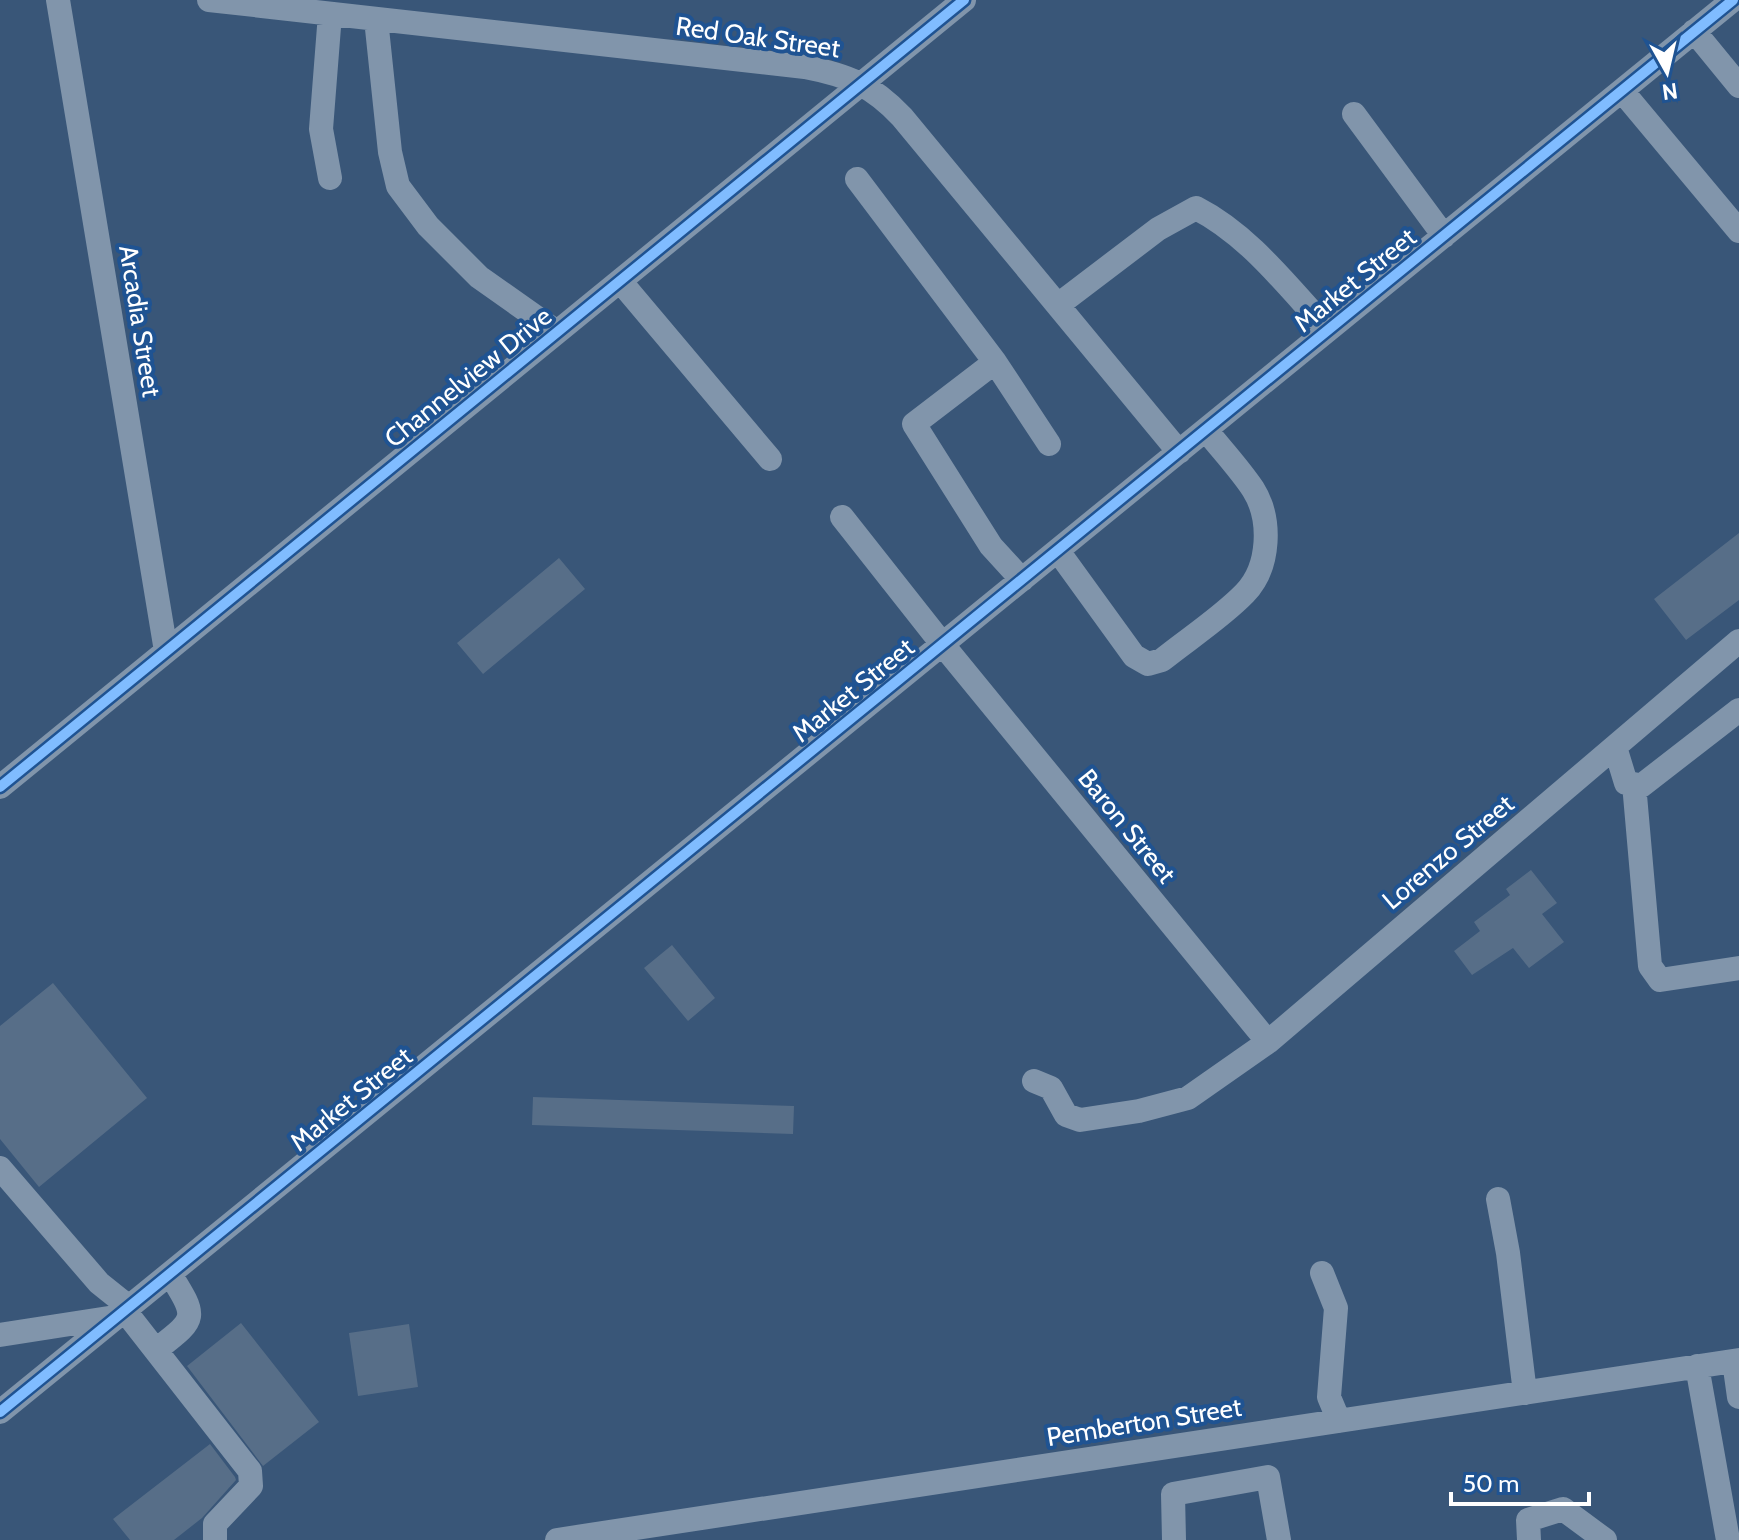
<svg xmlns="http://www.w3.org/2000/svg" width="1739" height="1540" viewBox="0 0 1739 1540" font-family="Cabin,sans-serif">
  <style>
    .building { fill: #576e88 }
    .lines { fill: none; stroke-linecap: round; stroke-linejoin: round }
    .minor { stroke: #8195ab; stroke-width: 24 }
    .cycleway-casing { stroke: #1f5392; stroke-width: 15 }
    .cycleway { stroke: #80bcff; stroke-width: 10 }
    .labels { text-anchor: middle; stroke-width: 8; stroke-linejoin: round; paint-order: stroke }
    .street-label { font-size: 26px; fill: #fff; stroke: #1f5392 }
  </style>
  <rect width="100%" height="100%" fill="#395678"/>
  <path class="building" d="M1739,533V600L1686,640L1654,599Z
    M559,558L585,589L483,674L457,643Z
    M1531,870L1557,903L1542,914L1564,942L1529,968L1513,948L1472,975L1454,951L1480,931L1474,922L1510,895L1506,889Z
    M672,945L715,998L688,1021L644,968Z
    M53,983L147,1098L39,1187L0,1139V1026Z
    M533,1097L794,1106L793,1134L532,1125Z
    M241,1323L319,1422L263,1466L187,1366Z
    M409,1324L418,1387L358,1396L349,1333Z
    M210,1444L235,1477L236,1480L202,1518L174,1540H130L113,1519Z"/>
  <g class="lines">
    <path class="minor" d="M58,0L166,651
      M209,0L805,67C847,75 872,85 902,117L1179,452
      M376,19L390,152L398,186L428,226L479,277L557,332
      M1694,31L1739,86
      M1622,91L1739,231
      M1354,114L1444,236
      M330,178L321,129L330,14
      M857,179L995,362
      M620,281L770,459
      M1058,305L1158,229L1196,208C1249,235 1288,287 1328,330
      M842,517L943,645L1268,1042
      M1058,551L1134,656L1148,664L1162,660C1188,639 1222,617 1245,593C1270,567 1272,519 1253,489C1239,468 1221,449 1206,430
      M1022,580L991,546L914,424L995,362L1049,444
      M1615,747L1626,783L1641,786L1739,710
      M1634,784L1650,966L1660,980L1739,968
      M0,787L964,0
      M1034,1081L1051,1088L1066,1115L1080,1120L1139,1111L1188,1098L1268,1042L1739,641
      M0,1168L99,1283L129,1307
      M1498,1199L1508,1253L1525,1393
      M1322,1273L1336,1308L1329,1397L1339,1421
      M125,1311L250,1471L251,1486L215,1524V1540
      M0,1335L115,1317
      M156,1350C197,1318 198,1319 170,1274
      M1734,1361L1739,1397
      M1697,1366L1728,1540
      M0,1412L1733,0
      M557,1540L1739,1360
      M1174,1540L1173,1494L1268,1477L1279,1540
      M1529,1540L1528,1520L1563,1509L1605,1540"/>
    <g class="cycleway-casing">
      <path id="cycleway" d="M0,787L964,0
        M0,1412L1733,0"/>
    </g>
    <use href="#cycleway" class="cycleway"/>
  </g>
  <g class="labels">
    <g class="street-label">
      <text transform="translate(758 37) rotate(8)" y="9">Red Oak Street</text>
      <text transform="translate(1355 280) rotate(-39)" y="9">Market Street</text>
      <text transform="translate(140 321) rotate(81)" y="9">Arcadia Street</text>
      <text transform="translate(468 377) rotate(-39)" y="9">Channelview Drive</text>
      <text transform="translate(853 690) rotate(-39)" y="9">Market Street</text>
      <text transform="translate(1127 826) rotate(51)" y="9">Baron Street</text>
      <text transform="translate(1448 852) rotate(-40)" y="9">Lorenzo Street</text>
      <text transform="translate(351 1099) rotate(-39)" y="9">Market Street</text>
      <text transform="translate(1144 1422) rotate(-9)" y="9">Pemberton Street</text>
    </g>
  </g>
  <g transform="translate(1667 72) rotate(172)" stroke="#1f5392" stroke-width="6" paint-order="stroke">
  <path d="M0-6L14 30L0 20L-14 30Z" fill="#ffffff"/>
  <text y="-12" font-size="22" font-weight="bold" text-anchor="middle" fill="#ffffff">N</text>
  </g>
  <path d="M1451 1492v12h138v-12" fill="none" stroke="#ffffff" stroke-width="4"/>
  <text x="1463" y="1492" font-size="24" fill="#ffffff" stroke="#1f5392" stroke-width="6" paint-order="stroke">50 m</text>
</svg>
